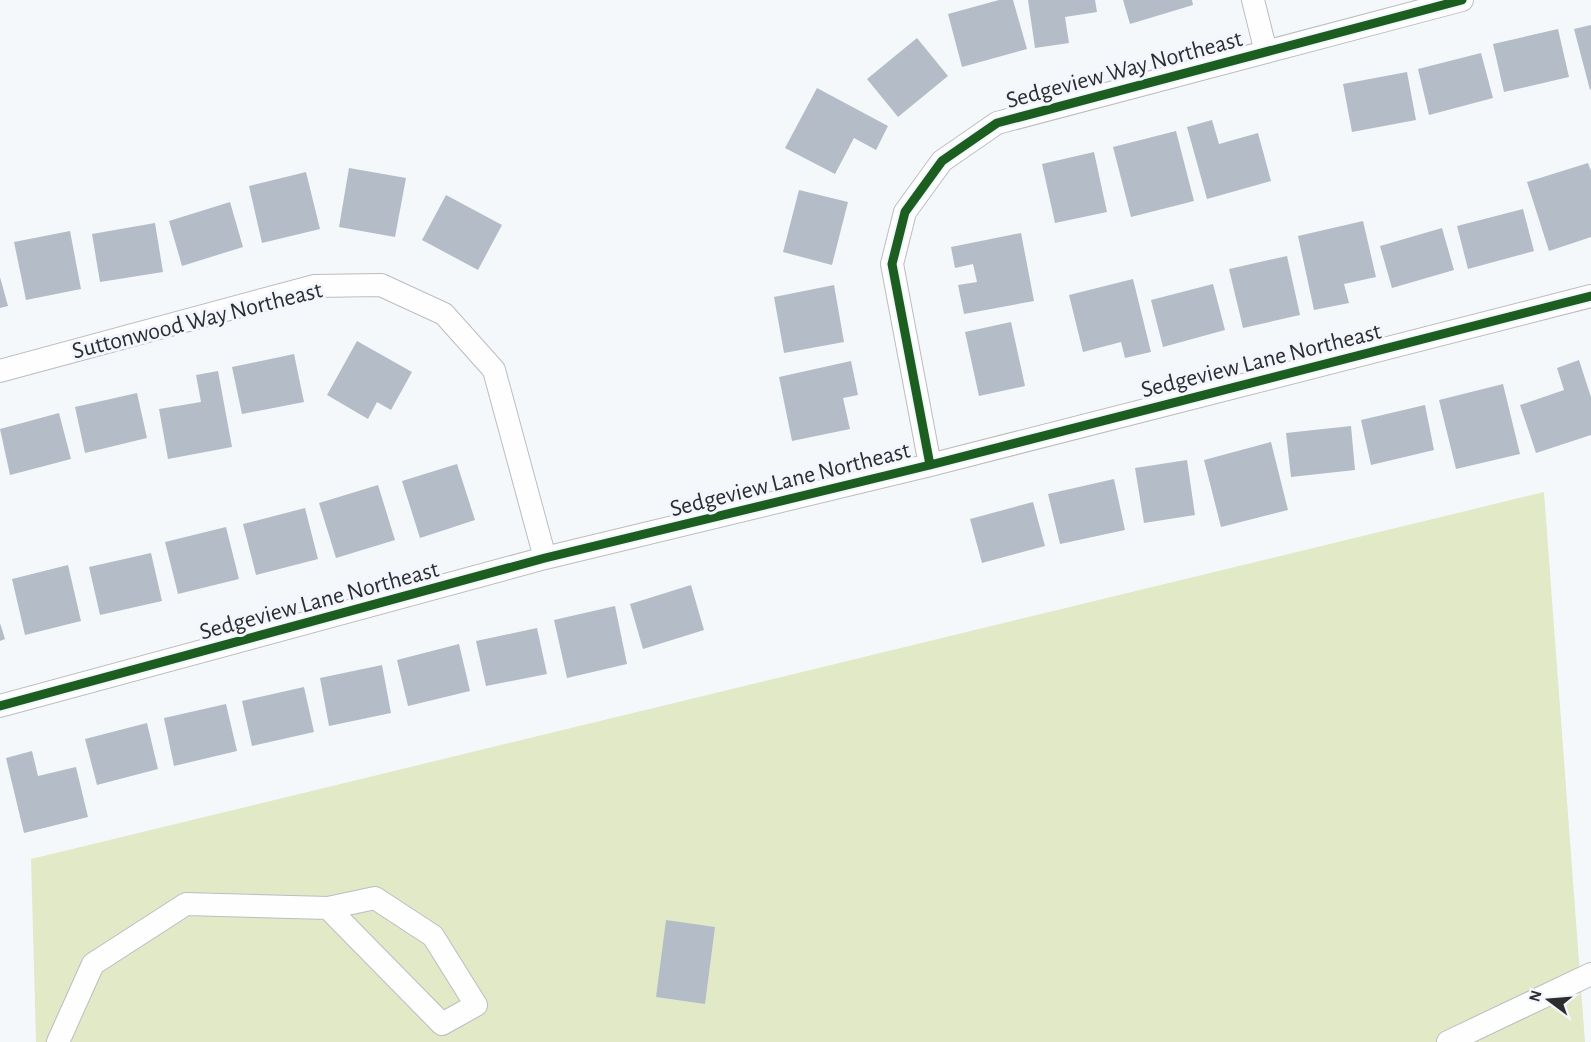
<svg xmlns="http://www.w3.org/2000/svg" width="1591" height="1042" viewBox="0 0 1591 1042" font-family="'Alegreya Sans',sans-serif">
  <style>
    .green { fill: #e2e9c7 }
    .building { fill: #b4bcc8 }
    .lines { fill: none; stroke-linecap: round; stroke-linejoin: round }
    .street-casing { stroke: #bbbdc0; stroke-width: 24 }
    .street { stroke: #fefefe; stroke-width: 22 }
    .cycleway-casing { stroke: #f3f7fd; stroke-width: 13 }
    .cycleway { stroke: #1b5e20; stroke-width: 9 }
    .labels { text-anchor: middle; stroke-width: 6; stroke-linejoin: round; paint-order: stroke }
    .street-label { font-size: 24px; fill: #2b2d2f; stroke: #f3f7fd }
  </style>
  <rect width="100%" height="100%" fill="#f5f8fb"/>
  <path class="green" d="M1544,492L1585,1042H36L31,859Z"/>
  <path class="building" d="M999,0H1013L1027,49L962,67L948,14Z
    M1028,0H1095L1097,12L1065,17L1069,43L1035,48Z
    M1123,0H1192L1193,5L1130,24Z
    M1591,25V89L1590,90L1574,29Z
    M1558,29L1569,77L1504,92L1493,44Z
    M917,38L948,76L898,117L867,79Z
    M1481,53L1493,98L1429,115L1418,69Z
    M1407,72L1416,120L1352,132L1343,84Z
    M817,88L888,126L876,150L854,138L835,174L785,148Z
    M1212,120L1219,144L1258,133L1271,181L1207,199L1187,127Z
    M1176,131L1194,201L1131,217L1113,147Z
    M1094,152L1107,212L1055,223L1042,164Z
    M1588,163L1591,171V237L1549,251L1527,182Z
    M349,168L406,178L395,237L339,227Z
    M306,172L320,229L262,243L249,186Z
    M799,190L848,202L832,265L783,252Z
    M446,195L502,225L478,270L422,240Z
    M230,202L243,247L182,266L169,221Z
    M1523,209L1534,251L1468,269L1457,226Z
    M1363,221L1376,277L1344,284L1349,303L1314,310L1298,236Z
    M155,223L163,272L100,282L92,234Z
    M1442,228L1454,270L1392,288L1380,246Z
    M70,231L81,289L26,300L14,242Z
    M1021,233L1034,301L964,314L958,285L977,282L973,264L955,268L951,247Z
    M1287,256L1300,315L1243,328L1229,269Z
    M0,277L8,306L0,308Z
    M1133,279L1151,352L1125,358L1121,342L1083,352L1069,295Z
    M1213,284L1225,330L1163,347L1151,300Z
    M834,285L844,342L784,353L774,297Z
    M1011,322L1025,386L979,396L965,332Z
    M357,341L412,372L391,410L377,402L368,419L327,395Z
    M294,354L304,402L242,414L232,367Z
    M1579,360L1591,397V435L1536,453L1520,405L1564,390L1557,368Z
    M851,361L858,395L843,398L850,429L792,441L779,377Z
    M218,371L232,447L168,459L159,409L201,402L196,375Z
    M1503,384L1520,454L1456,469L1439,400Z
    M137,393L147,438L85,453L75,407Z
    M1425,405L1434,450L1371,465L1361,420Z
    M59,413L71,459L10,475L0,429Z
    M1351,426L1355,470L1291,477L1286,433Z
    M1271,442L1288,510L1221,527L1204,460Z
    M1187,460L1195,515L1144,523L1135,468Z
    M457,464L475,520L420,538L402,481Z
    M1114,479L1125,530L1060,544L1048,494Z
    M378,485L395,540L336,558L319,503Z
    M1033,502L1045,546L982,563L970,519Z
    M305,508L318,559L256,575L243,524Z
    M226,527L239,579L178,594L165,542Z
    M151,553L162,601L100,615L89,567Z
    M68,565L81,621L25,635L12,579Z
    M691,585L704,630L643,649L630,604Z
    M615,606L627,664L567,678L554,620Z
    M0,623L5,639L0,641Z
    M537,628L547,674L486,686L476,641Z
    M459,644L470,691L408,706L397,660Z
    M382,665L391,713L329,726L320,678Z
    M304,687L314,732L252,746L242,701Z
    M226,704L237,751L174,766L164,718Z
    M147,723L158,769L97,785L85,739Z
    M32,751L38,776L76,767L88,817L24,833L6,758Z
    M666,920L715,927L705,1004L656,997Z"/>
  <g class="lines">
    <g class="street-casing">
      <path id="street" d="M1253,0L1266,52
        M0,371L314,286L381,285L444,314L494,370L545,558
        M930,465L892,264L905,212L942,161L997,123L1462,0
        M0,706L545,558L930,465L1591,296
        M58,1042L93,964L186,904L328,908L375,898L433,936L476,1005L442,1024L328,908
        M1448,1042L1591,974"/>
    </g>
    <use href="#street" class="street"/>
    <g class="cycleway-casing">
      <path id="cycleway" d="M930,465L892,264L905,212L942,161L997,123L1462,0
        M0,706L545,558L930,465L1591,296"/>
    </g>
    <use href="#cycleway" class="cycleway"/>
  </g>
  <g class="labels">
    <g class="street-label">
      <text transform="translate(1124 69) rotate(-15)" y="8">Sedgeview Way Northeast</text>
      <text transform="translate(197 320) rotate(-14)" y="8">Suttonwood Way Northeast</text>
      <text transform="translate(1261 360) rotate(-14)" y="8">Sedgeview Lane Northeast</text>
      <text transform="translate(790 479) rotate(-14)" y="8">Sedgeview Lane Northeast</text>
      <text transform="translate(319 600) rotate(-15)" y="8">Sedgeview Lane Northeast</text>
    </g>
  </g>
  <g transform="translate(1549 1000) rotate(286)" stroke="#f3f7fd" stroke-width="4.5" paint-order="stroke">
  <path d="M0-4.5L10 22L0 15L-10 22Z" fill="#2b2d2f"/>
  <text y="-9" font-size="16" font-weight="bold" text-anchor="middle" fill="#2b2d2f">N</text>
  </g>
</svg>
